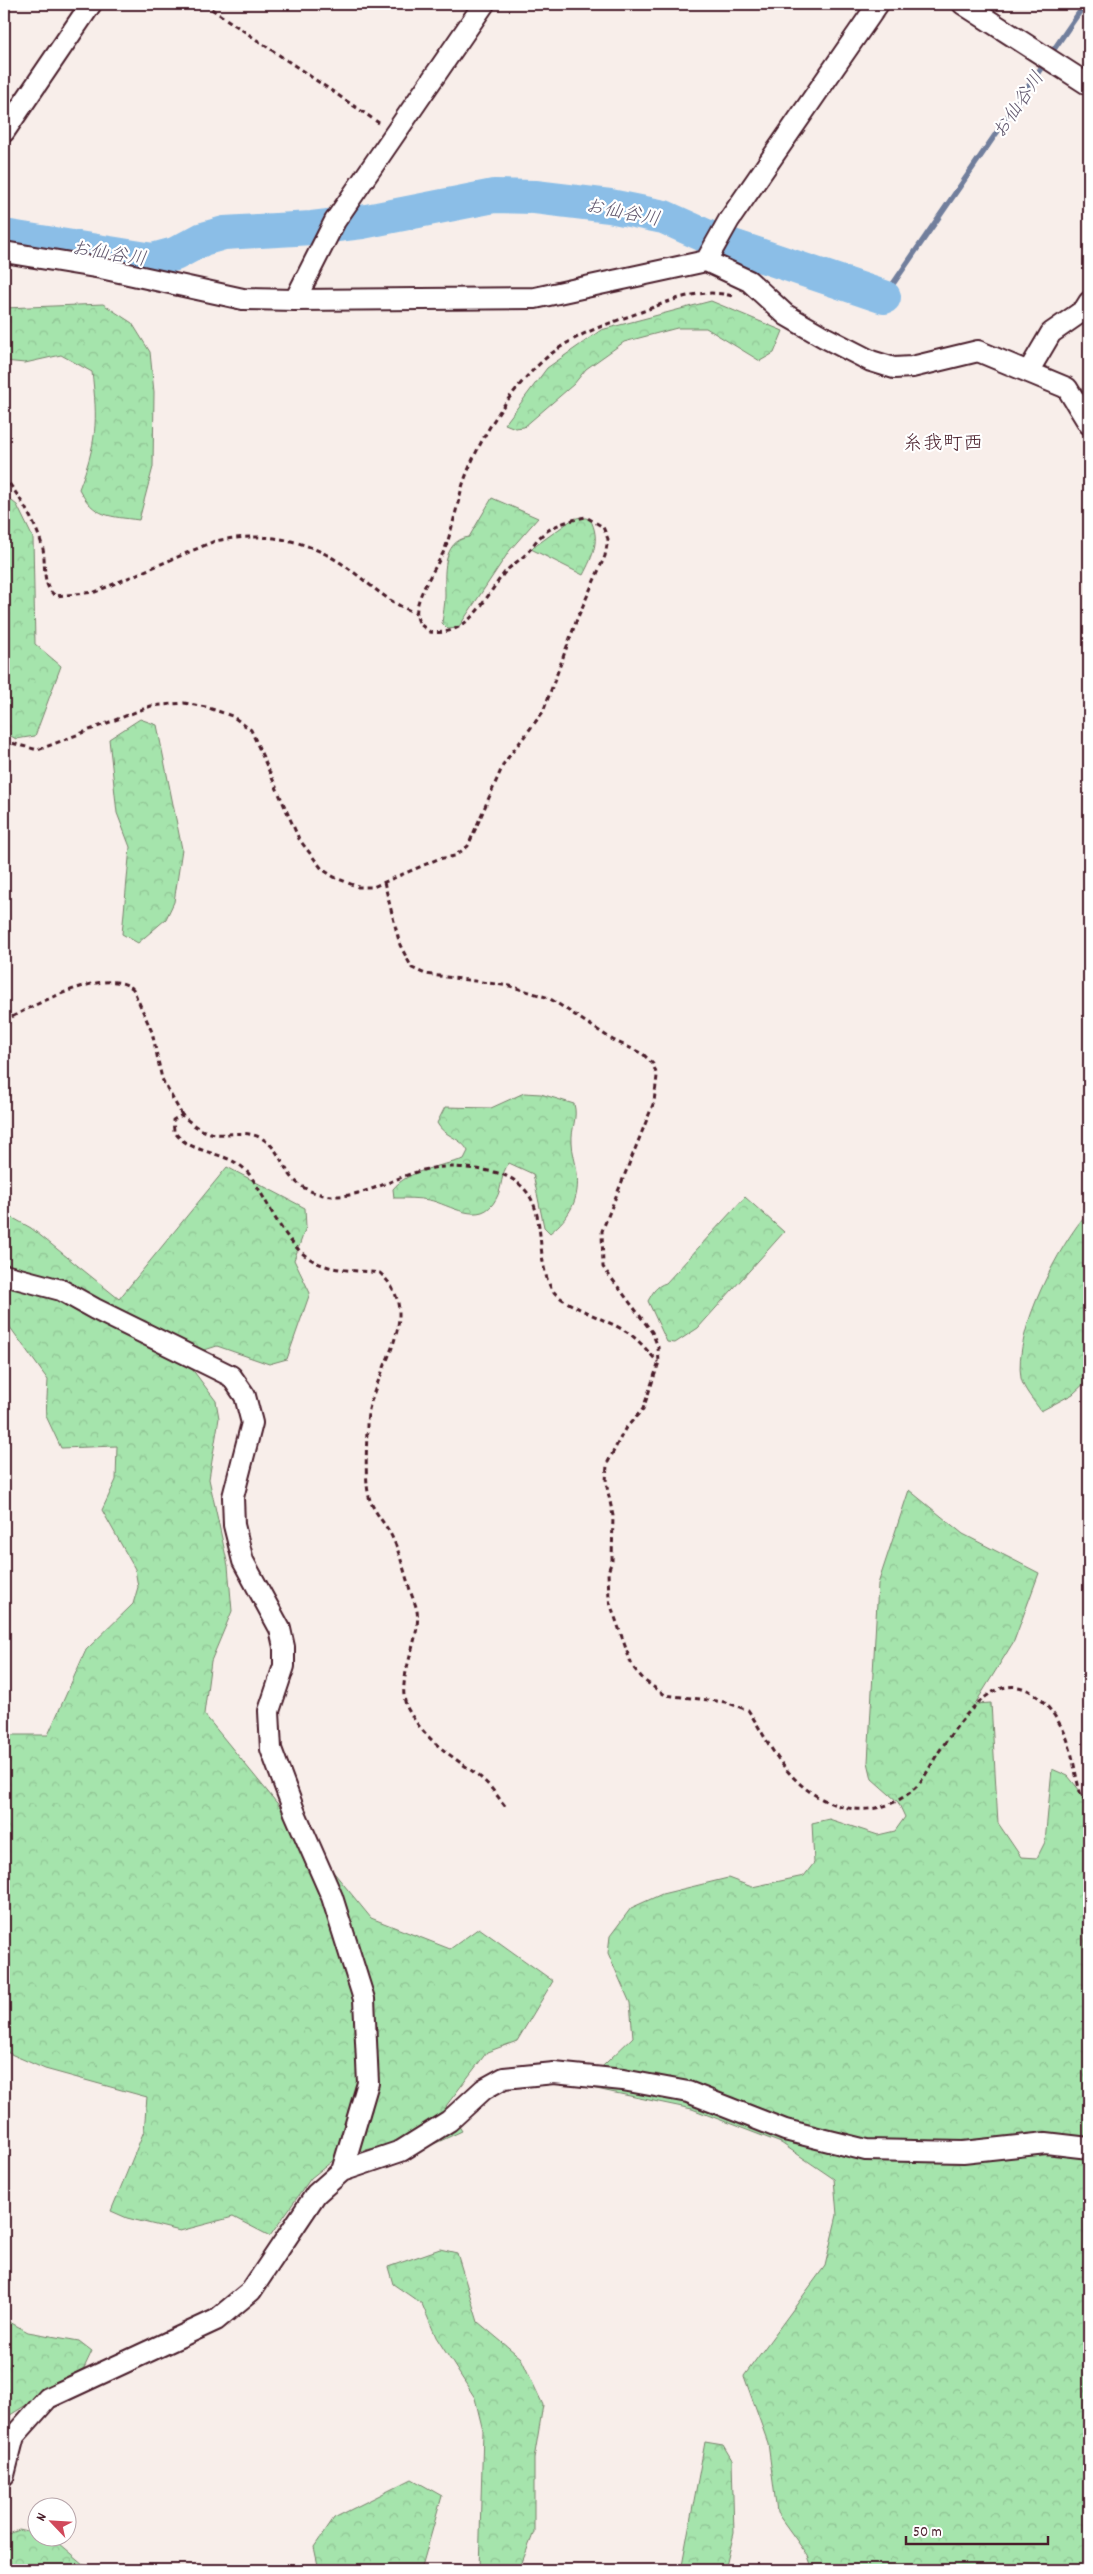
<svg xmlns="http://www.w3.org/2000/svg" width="1093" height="2574" viewBox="0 0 1093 2574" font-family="Dekko,'Klee One',sans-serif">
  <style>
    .forest { fill: url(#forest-crowns); stroke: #78826c }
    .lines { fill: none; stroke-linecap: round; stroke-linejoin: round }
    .stream { stroke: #717e9c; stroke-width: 5.5 }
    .river { stroke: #8bbee7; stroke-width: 34 }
    .minor-casing { stroke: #4a1f2b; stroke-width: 24 }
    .path { stroke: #4a1f2b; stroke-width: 3; stroke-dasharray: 5 4; stroke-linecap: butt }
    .minor { stroke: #fff; stroke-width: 20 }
    .labels { text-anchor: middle; stroke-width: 4.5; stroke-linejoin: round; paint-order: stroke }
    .water-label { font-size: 19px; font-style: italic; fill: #61576d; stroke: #fff }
    .quarter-label { font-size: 20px; fill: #4a1f2b; stroke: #fff }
  </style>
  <defs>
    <pattern id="forest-crowns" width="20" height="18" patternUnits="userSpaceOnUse" patternTransform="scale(1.25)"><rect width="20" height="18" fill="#a5e4ac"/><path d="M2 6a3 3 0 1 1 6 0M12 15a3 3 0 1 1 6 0" fill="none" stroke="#90c394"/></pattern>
  </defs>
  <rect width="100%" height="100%" fill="#f8eeea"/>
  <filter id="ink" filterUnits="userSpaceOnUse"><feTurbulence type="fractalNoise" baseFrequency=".02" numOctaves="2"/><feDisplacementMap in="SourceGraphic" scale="10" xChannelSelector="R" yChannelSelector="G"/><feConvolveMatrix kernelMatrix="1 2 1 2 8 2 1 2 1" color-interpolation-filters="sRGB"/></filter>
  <g filter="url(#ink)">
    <path class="forest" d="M711,301L783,331L774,353L760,361L706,328H677L624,342L586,369L574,384L524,427L515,428L505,424L547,368L601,330Z
      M103,304L132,323L150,352L154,392L153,467L139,520C110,516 94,518 79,489C97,442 98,422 92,372L61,355L25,363L4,361V308Z
      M4,495L17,505L33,538L35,644L61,666L35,736L16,739L4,732Z
      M492,498L538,518L510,550L458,628L448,629L442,623C443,614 445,605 445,596C445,575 441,541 469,537Z
      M581,517L590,519C601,539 593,556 583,575L531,549L573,519Z
      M140,719L157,725L182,849L174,902L166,919L138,943L122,934L130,847L117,813L109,739Z
      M524,1093L541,1094L574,1104C578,1118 571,1128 572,1142C572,1152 576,1163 577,1173C580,1199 570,1217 550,1233L544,1227L533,1174L509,1163C500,1174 503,1187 496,1199C481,1228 449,1204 429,1200C418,1198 406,1198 394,1198L393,1189C408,1170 442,1166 464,1159L468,1151C461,1137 444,1137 437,1123L445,1107L491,1108Z
      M227,1167L305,1208L306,1227L294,1260L310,1293L287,1359L269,1364L217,1346L183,1357L216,1401L219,1418L209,1479L228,1566L232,1611L211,1661L204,1714L371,1918L450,1949L479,1928L553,1981L517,2041L487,2052L446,2106L462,2131L412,2154L375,2148L340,2155L311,2178L270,2236L233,2217L180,2231L127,2218L111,2211L144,2131L147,2097L45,2069L4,2051V1735H48L86,1650L133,1604L138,1587L135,1569L102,1510L116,1480L117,1446L61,1448L46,1416L48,1380L7,1323L4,1321V1213L31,1228L119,1299Z
      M745,1197L784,1232L698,1328L675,1343L667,1342L648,1301C653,1292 656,1286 666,1283Z
      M1089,1211V1379L1073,1394L1041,1411C1035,1402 1023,1389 1021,1378C1013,1333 1059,1244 1089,1211Z
      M909,1490L963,1534L1039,1573L1014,1641L975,1704L991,1703L998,1823L1021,1857L1037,1858L1045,1842L1052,1769L1068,1776L1089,1802V1914L1083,1921L1089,2003V2570H813L808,2556L777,2513L768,2443L744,2376L825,2266L837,2215L834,2179L781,2143L692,2109L582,2086L633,2037L630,2003L608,1953L610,1936L631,1908L662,1894L728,1878L752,1887L804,1876L814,1863L812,1823L829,1819L878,1835L895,1831L905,1817L898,1802L872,1779L868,1762L878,1584Z
      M440,2249L457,2253L478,2322L521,2358L543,2405L534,2459V2532L519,2570H479L483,2431L475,2398L436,2337L422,2304L393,2284L388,2267Z
      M4,2319L28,2332L79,2341L92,2351L84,2368L4,2419Z
      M705,2442L723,2445L732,2460L734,2533L725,2570H681Z
      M412,2479L442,2496L421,2570H319L314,2547L334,2518Z
      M19,2530L37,2534L38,2536L53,2538L91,2570H4V2536Z"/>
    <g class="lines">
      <path class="stream" d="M884,297L1085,4"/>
      <path class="river" d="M4,236L153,260L175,254L203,239L224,233L312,228L362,222L494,196L535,197L610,206L664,217L715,240L884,297"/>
      <g class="minor-casing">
        <path id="minor" d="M963,4L1089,85
          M4,132L91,4
          M4,252L101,268L243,299L295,300L535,298L706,261L749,281L786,315L824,337L871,361L894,368L912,367L978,351L1067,388L1089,424
          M706,261L729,220L878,4
          M295,300L335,221L484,4
          M1028,372L1051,333L1084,310L1089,302
          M4,1275L61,1290L95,1309L231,1376L245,1396L252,1423L233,1497L234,1525L243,1561L280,1629L284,1647V1666L269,1711L271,1749L295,1813L332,1897L364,1999L368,2083L342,2171
          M4,2475L14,2436L48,2398L216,2320L251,2291L316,2194L342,2171L401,2151L449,2121L484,2089L504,2078L554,2073L623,2080L688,2092L785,2130L866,2150L963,2152L1046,2143L1089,2148"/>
      </g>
      <path class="path" d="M204,4L379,123
        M4,477C19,495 35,522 42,545C47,561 40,586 56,596L95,592L215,541C267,531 310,539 352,571C373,587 391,604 416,613
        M4,741L38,750L151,706L184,703L206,707L232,716L251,730L299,839L322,869L334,877L358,887H373L438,859L455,856L468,846L504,763L543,712L577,619L605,556L608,539L603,527L586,517C571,520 552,525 541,536C535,541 532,548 526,554C520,560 512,565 506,571C484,597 471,637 430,632C427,629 421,626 419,622C408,603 439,566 446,546C453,526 457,505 463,484C480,434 521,370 567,343C590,329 616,321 641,312C669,301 701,287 732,296
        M384,882L400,945L412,968L425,974L510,986L549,998L613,1040L643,1054L653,1064L657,1076L654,1102L602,1231L603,1267L652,1332L658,1347L659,1362L643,1409L625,1429L607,1464L606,1482L613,1516L612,1561L608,1572L609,1600L632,1666L645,1681L665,1695L725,1702L748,1710C764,1734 775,1760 797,1781C830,1813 880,1821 915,1788C925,1779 931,1764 938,1753C973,1701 1015,1648 1061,1726C1073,1746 1074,1773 1081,1795L1089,1804
        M4,1021C31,1007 107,965 133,989L152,1032L162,1079L182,1115
        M505,1806C498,1797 490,1785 480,1777C453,1756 427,1743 409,1711C392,1683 422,1641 417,1611C416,1605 413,1599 411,1593C405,1575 401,1556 393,1539C387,1525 375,1514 370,1500C364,1484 367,1444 367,1425C368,1374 429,1318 380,1273C359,1270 331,1272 312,1260C292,1249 276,1220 265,1200C257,1187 251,1172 238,1164C218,1151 187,1152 174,1131L173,1120L182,1115C190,1122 197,1129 207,1132C223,1138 243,1129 259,1137C287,1150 279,1181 316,1193C356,1206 395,1174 433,1168C450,1165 488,1169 504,1175C554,1196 531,1249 551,1288C559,1304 608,1320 625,1331C638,1338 648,1352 658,1362"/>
      <use href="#minor" class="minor"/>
    </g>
  </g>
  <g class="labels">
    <g class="water-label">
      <text transform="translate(1017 104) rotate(-56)" y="7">お仙谷川</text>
      <text transform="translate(623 211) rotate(11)" y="7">お仙谷川</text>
      <text transform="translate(109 252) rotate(9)" y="7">お仙谷川</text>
    </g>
    <g class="quarter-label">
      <text x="943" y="449">糸我町西</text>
    </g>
  </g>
  <rect width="1093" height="2574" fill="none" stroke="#fff" stroke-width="20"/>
  <rect x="10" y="10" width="1073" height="2554" fill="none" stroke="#4a1f2b" stroke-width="2" filter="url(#ink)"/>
  <g transform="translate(52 2522) rotate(295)"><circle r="24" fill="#ffffff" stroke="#b7a5aa"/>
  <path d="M0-4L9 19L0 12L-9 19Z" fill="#d1495b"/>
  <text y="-8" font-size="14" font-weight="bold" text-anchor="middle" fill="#4a1f2b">N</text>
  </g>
  <path d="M906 2536v8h142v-8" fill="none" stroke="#4a1f2b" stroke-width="2.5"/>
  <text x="913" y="2536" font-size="15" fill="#4a1f2b" stroke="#ffffff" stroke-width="4" paint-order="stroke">50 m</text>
</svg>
